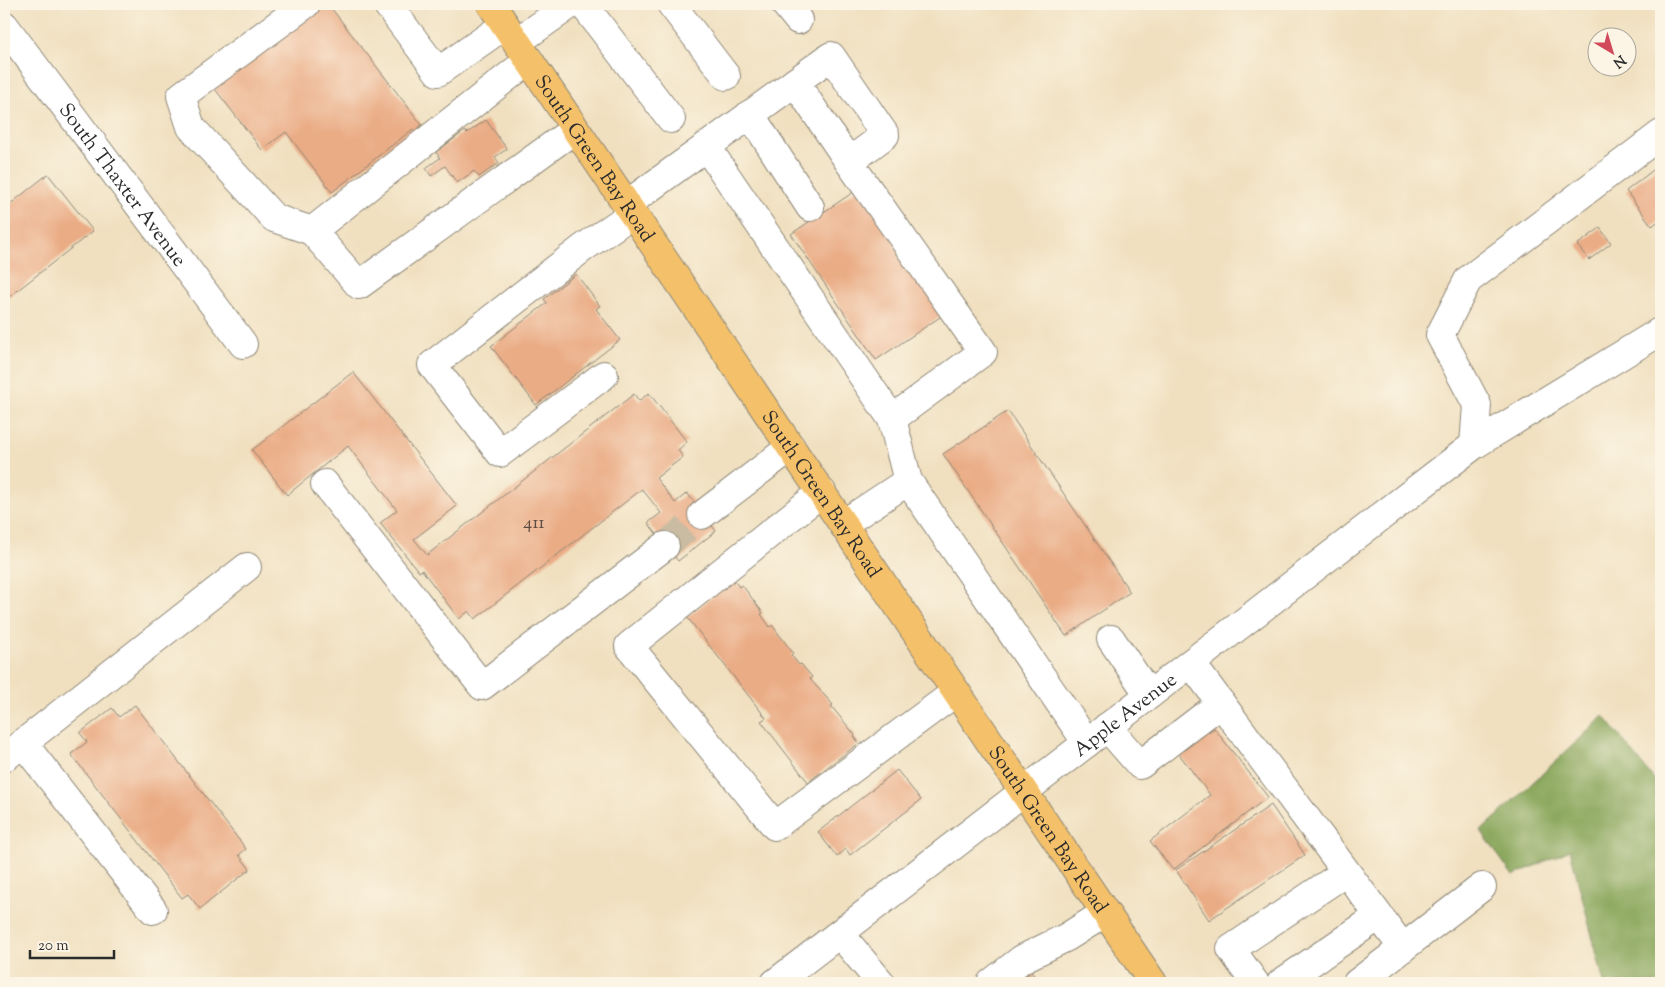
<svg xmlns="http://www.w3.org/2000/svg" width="1665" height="987" viewBox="0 0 1665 987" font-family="'Sorts Mill Goudy',serif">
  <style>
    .forest { fill: #88a65a; stroke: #5a6842 }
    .building { fill: #eaac85 }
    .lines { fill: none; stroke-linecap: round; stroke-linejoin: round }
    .minor-tunnel { stroke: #c9bca2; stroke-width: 28; stroke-dasharray: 28 14; stroke-linecap: butt }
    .minor-casing { stroke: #8e8676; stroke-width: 30 }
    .major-casing { stroke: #8e8676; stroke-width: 30 }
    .minor { stroke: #fff; stroke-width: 28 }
    .major { stroke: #f4c16a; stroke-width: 28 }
    .labels { text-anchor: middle; stroke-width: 5; stroke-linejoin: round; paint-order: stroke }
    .number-label { font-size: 18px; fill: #5b4b42 }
    .street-label { font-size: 20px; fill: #2b2b2b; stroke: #fcf5e5 }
  </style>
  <rect width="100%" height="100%" fill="#fcf5e5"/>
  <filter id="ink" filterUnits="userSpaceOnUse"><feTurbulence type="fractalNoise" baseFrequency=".02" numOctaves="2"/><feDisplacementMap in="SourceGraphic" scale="10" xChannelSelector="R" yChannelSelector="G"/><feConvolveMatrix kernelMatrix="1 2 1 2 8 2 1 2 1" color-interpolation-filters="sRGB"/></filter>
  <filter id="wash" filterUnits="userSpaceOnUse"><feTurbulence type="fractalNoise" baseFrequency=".0096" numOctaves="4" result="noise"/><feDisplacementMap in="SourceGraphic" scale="20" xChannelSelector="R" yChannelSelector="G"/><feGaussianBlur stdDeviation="1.12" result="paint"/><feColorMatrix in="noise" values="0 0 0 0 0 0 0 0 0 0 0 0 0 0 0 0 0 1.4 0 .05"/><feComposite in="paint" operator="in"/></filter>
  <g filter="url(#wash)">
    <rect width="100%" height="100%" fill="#f0e0c0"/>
    <path class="forest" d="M1604,716L1661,788V983H1604L1570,850L1513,876L1481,831Z"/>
    <g id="blocks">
      <path class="building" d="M325,4H328L422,125L414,131L413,129L332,192L286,132L262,150L215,89Z
        M486,120L507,149L495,157L499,163L479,177L474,171L457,183L445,166L431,176L426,168L440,158L436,152L465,131L467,133Z
        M1661,164V219L1652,226L1626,191Z
        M48,174L93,231L4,301V209Z
        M858,189L943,315L876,360L791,234Z
        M1600,228L1611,243L1589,260L1577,245Z
        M576,274L600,306L596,309L620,340L536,405L491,346L547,303L544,299Z
        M353,372L457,506L414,539L427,555L634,394L639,401L649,393L687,442L678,450L683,457L656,478L675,503L687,493L716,531L678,561L648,523L661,513L642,489L475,619L469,611L459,619L422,570L419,572L380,523L397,510L348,446L287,495L252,450Z
        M1008,411L1130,592L1066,636L943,454Z
        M734,580L739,587L742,585L763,613L761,614L770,627L772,625L793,653L791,655L799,665L801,664L812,677L810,679L833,705L831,706L855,735L854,736L859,743L808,782L761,721L766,718L687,617Z
        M135,705L246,849L239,855L250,869L200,909L188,894L182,898L71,754L87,742L80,733L112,708L119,717Z
        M1214,728L1268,797L1173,870L1150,841L1210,795L1179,754Z
        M897,770L921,800L850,855L846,849L837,857L818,832Z
        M1271,805L1305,855L1209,920L1176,870Z
        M1031,972L1040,983H1016Z"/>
    </g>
  </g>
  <g filter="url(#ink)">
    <use href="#blocks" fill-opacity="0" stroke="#8e8676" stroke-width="1"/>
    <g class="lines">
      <path class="minor-tunnel" d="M665,546L702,515"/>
      <g class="minor-casing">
        <g id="minor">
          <path d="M306,4L181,96L191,127L274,218L312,231"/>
          <path d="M387,4L438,72L505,25"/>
          <path d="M583,4L671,119"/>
          <path d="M671,4L726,76"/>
          <path d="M785,4L798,20"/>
          <path id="s1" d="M4,25L243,344"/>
          <path d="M517,42L571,4"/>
          <path d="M529,60L312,231L359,285L575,129"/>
          <path d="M795,82L849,162"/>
          <path d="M750,114L810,207"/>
          <path d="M626,205L831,56L885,135L849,162L983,352L892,419L706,146"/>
          <path d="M604,375L500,453L432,365L583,248L632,214"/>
          <path d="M892,419L908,481L1087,743"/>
          <path d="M1474,445L1477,405L1440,335L1468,280L1661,134"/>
          <path d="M325,484L482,686L665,546"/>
          <path d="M822,492L629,646L775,826L956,692"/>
          <path d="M702,515L791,447"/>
          <path d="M843,524L908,481"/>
          <path d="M1111,639L1149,695"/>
          <path d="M1191,663L1403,948"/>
          <path d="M1107,727L1140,765L1221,703"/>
          <path d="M23,743L153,910"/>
          <path d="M4,758L247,567"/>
          <path d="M840,934L881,983"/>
          <path id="s2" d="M775,983L1474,445L1661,331"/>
          <path d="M991,983L1022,959L1067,937L1105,913"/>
          <path d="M1255,983L1231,949L1346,872"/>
          <path d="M1281,983L1379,916"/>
          <path d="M1357,983L1482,887"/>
        </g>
      </g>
      <g class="major-casing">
        <g id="major">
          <path id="s3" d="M491,4L1153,983"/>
        </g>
      </g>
      <use href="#minor" class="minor"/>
      <use href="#major" class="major"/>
    </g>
  </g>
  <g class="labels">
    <g class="number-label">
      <text x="534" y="528">411</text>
    </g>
    <g class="street-label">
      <text dy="7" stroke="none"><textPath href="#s3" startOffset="186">South Green Bay Road</textPath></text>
      <text dy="7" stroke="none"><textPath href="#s1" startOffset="199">South Thaxter Avenue</textPath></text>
      <text dy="7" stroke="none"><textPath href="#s3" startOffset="591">South Green Bay Road</textPath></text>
      <text dy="7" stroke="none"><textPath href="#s2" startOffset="441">Apple Avenue</textPath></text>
      <text dy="7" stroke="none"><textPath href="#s3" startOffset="996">South Green Bay Road</textPath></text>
    </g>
  </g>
  <rect width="1665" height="987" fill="none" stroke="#fcf5e5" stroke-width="20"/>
  <g transform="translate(1612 52) rotate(142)"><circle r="24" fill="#fcf5e5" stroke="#a8a49b"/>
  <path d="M0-4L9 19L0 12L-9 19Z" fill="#d1495b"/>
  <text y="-8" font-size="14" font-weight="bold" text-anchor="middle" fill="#2b2b2b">N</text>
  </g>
  <path d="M30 950v8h84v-8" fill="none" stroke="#2b2b2b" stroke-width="2.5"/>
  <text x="38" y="950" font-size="15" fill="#2b2b2b" stroke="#fcf5e5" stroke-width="4" paint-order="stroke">20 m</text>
</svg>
